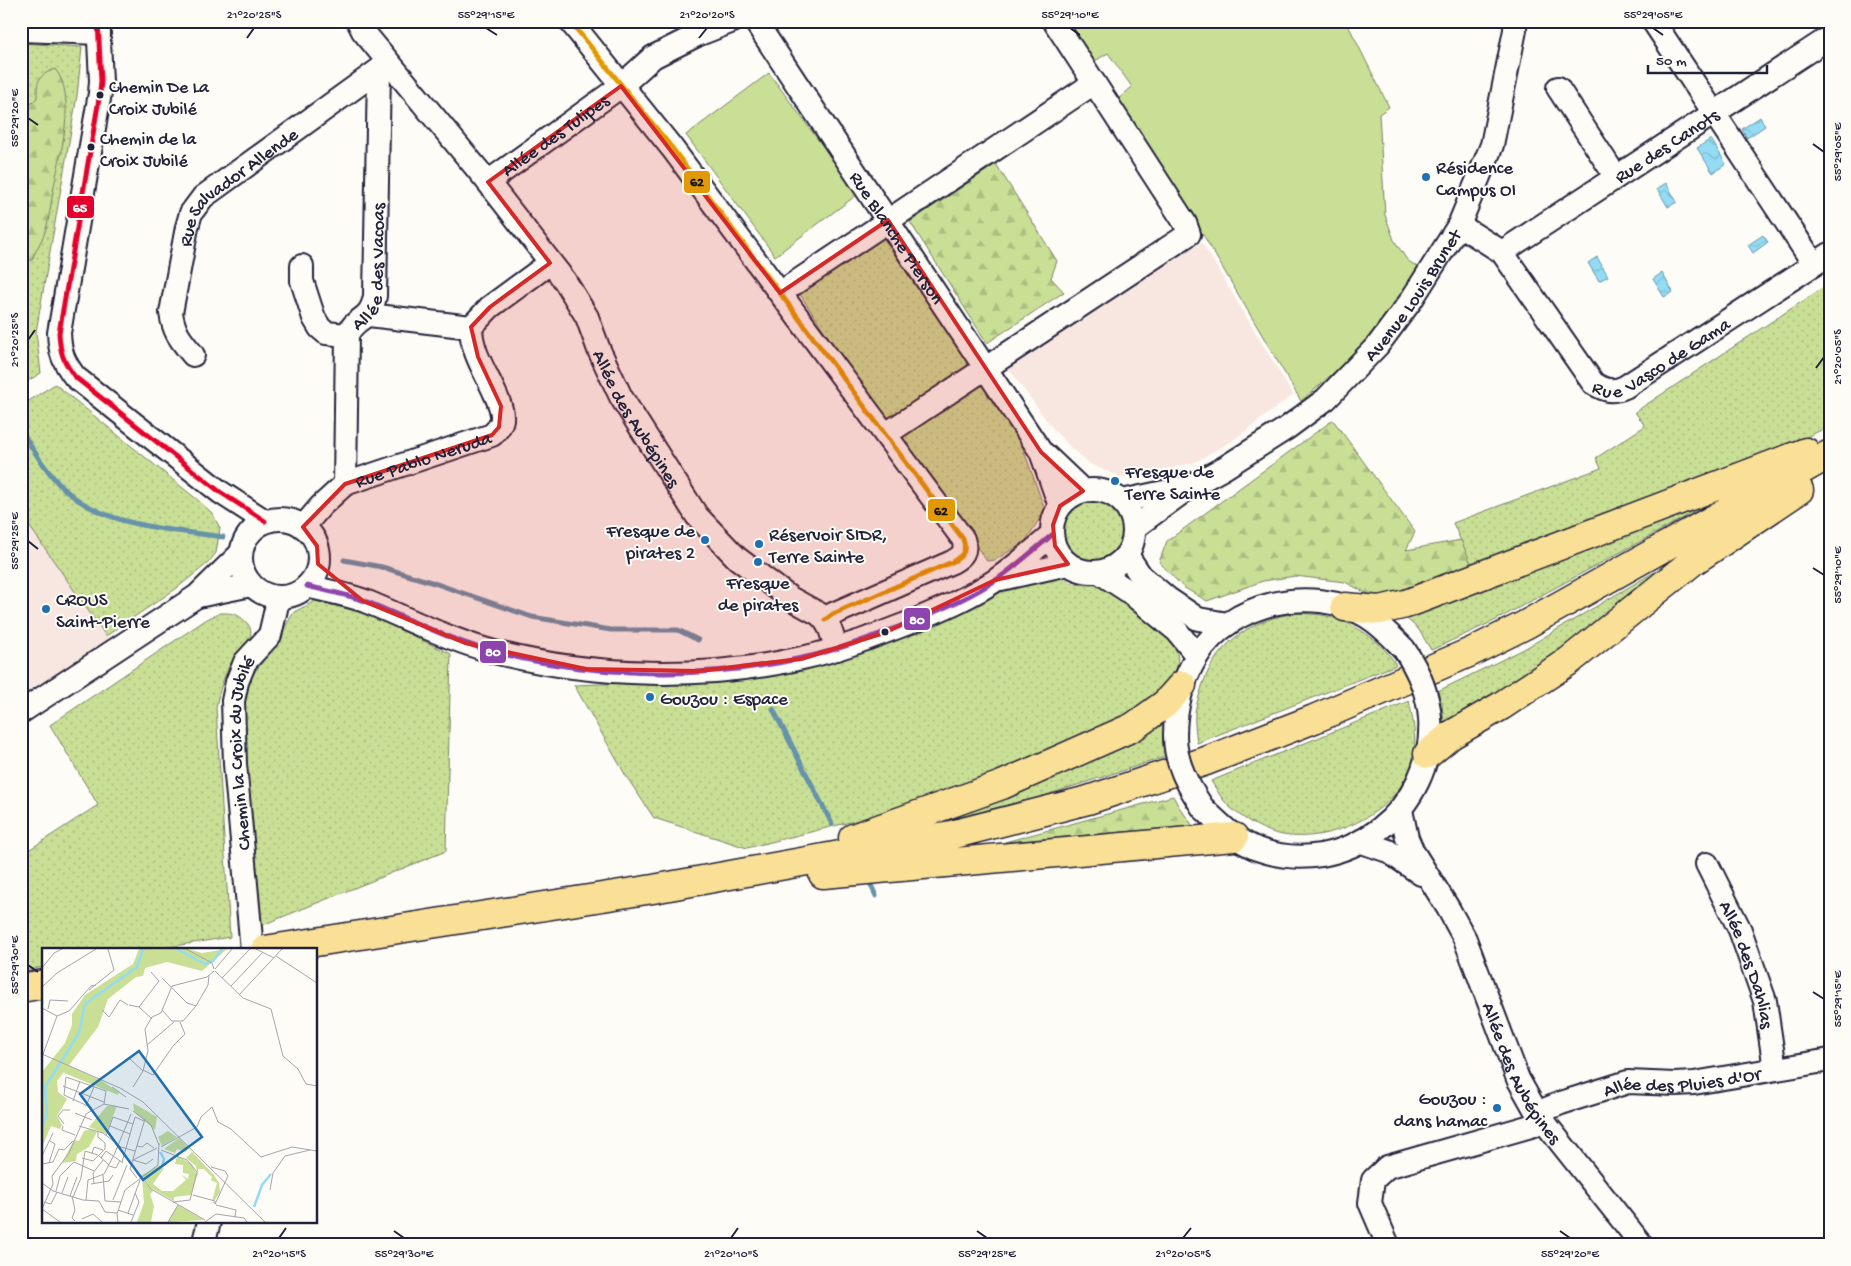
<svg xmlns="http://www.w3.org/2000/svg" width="1851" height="1266" viewBox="0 0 1851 1266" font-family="'Gochi Hand',sans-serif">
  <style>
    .built { fill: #f8e6e0 }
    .grass { fill: url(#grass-dots); stroke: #768068 }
    .forest { fill: url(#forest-firs); stroke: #768068 }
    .park { fill: #c9df95; stroke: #768068 }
    .water { fill: url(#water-waves); stroke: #6692aa }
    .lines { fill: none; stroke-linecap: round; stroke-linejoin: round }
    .stream { stroke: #6692aa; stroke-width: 5 }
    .minor-casing { stroke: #22223b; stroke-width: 26 }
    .major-casing { stroke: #22223b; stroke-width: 31 }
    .minor { stroke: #fdfcf7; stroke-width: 22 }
    .major { stroke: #fadf96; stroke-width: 28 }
    .minor-bridge-casing { stroke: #22223b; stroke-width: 26; stroke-linecap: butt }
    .minor-bridge { stroke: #fdfcf7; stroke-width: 22 }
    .bus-1-casing { stroke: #fdfcf7; stroke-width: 9 }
    .bus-2-casing { stroke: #fdfcf7; stroke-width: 9 }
    .bus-3-casing { stroke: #fdfcf7; stroke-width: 9 }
    .bus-1 { stroke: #e4002b; stroke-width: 5 }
    .bus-2 { stroke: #e29906; stroke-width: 5 }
    .bus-3 { stroke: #8e44ad; stroke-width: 5 }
    .marked { fill: #d62828; fill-opacity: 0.2; stroke: #d62828; stroke-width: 4; stroke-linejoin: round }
    .ticks { fill: none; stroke: #22223b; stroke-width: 2 }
    .bus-dot { fill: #22223b; stroke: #fdfcf7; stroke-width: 2 }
    .poi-dot { fill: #1f6fb2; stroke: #fdfcf7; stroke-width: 2 }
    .labels { text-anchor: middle; stroke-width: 4; stroke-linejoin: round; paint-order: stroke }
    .bus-label { font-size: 18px; fill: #22223b; stroke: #fdfcf7; text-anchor: start }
    .street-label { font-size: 19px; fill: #22223b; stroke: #fdfcf7 }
    .poi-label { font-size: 19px; fill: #22223b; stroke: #fdfcf7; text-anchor: start }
    .inset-river { fill: none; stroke: #93dcf4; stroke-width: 2.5 }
    .inset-road { fill: none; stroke: #a5a5ac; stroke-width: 1 }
    .view { fill: #1f6fb2; fill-opacity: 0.15; stroke: #1f6fb2; stroke-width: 2.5 }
    .inset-edge { fill: none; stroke: #22223b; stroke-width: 2.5 }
    .line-badge { stroke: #fdfcf7; stroke-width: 2 }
    .badge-label { font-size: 14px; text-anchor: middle; font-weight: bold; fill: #fff }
    .pale-badge-label { font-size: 14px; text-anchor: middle; font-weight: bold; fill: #111 }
    .neatline { fill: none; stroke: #22223b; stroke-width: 2 }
    .ticks-label { font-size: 12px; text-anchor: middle; fill: #22223b }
  </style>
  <defs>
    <pattern id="grass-dots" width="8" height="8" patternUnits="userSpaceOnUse" patternTransform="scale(1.25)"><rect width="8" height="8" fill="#c9df95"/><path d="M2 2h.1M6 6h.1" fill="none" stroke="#acbf81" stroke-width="1.8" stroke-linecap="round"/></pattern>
    <pattern id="forest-firs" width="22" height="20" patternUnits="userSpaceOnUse" patternTransform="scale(1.25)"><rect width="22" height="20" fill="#c9df95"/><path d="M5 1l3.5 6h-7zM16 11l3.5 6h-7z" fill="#acbf81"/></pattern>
    <pattern id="water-waves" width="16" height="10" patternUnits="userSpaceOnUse" patternTransform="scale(1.25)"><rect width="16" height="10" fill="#93dcf4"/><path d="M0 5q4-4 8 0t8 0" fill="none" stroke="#7ebcd2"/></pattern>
  </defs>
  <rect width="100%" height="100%" fill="#fdfcf7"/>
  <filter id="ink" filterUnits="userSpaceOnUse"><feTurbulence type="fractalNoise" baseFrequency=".02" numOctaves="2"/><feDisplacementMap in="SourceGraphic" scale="10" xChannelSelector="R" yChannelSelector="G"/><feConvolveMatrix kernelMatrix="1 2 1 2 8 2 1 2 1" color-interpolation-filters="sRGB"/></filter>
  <g filter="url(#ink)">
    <path class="built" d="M1202,243L1293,395L1232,441L1193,463L1124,478L1092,465L1071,448L1054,430L1008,368L1143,277L1179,255Z
      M21,514L109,640L21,697Z"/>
    <path class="grass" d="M21,43L82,47L77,96L36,332L41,373L21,385Z
      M882,236L971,368L887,425L799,293Z
      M1830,283V426L1800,440L1472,566L1453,523L1601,468L1596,458L1645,426L1635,412Z
      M983,383L1019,437L1045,510L1025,542L995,560L987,561L898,440Z
      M55,384L199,501L212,513L220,528L216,553L208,563L177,588L106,636L21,514V406Z
      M1731,492L1496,620L1431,650L1419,630L1405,617Z
      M1060 531a32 32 0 1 1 64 0a32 32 0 1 1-64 0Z
      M1690,551L1534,677L1445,734L1442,704L1438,691L1524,649Z
      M1063,578C1078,589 1090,582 1103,587C1118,593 1131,607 1143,617C1152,624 1166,632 1172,642C1191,669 1158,699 1138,714L998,773L878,815L747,848L654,818L626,776L574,685L715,680L913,630L999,593L1017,583Z
      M315,601L365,613L451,654L446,851L260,926L242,709L251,677L271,650L294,612Z
      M220,613C231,613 237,613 245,621C262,637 238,649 231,663C223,678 219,691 216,708L230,937L150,950H44V967L21,971V855L98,805L50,725L207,619Z
      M1299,613C1306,614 1315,614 1322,615C1350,620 1382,640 1396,665L1197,743C1196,733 1194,722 1195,712C1196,706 1198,699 1200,693C1213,645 1250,618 1299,613Z
      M1409,701C1414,724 1419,749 1409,772C1390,816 1328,843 1283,835C1265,832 1245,820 1232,809C1223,802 1217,790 1211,781Z
      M1166,718L1163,741L1165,757L1043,796L936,823Z"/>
    <path class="forest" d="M55,69C78,95 59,160 53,191C51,203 50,214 47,225C45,236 36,249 32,260L21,261V107L25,110L37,98C37,81 37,76 55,69Z
      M996,164L1057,261L1051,278L1064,292L987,343L910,222Z
      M1333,420L1415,532L1406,550L1461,540L1472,566L1380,600L1345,582L1295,576L1263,581L1207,601L1183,587L1159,562L1167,541Z
      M1173,796L1179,807L1193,826L1005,842Z"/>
    <path class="park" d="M1063,21H1346L1389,107L1379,114L1385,215L1394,240L1407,260L1419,268C1388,319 1347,364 1301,401L1205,238L1117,100L1132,87L1108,53L1090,64Z
      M769,73L858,194L775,256L686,135Z"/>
    <path class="water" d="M1760,117L1765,126L1747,138L1742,129Z
      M1711,139L1726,164L1713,173L1697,148Z
      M1666,183L1677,202L1668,207L1657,189Z
      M1763,235L1768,242L1753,253L1748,245Z
      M1597,257L1608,276L1599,281L1588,263Z
      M1662,273L1673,292L1664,297L1653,279Z"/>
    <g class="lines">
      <path class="stream" d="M21,430C32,449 44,467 58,483C99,527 167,529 223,537
        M344,560L382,567L434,583L532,617L611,630H678L698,640
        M773,709L832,824
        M871,885L876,896"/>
      <g class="minor-casing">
        <g id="minor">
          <path d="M98,21L101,81L100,93L59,333C60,353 63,361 75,377L220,492L265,521"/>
          <path id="s1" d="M358,21L363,31L488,182L565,281L587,317L599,350L621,397L697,516L737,558L790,598L819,614L825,620L830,629L837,649"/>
          <path d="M570,21L672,148L963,539C967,551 963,556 952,562L833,614L825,620"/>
          <path id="s2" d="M755,21L1041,452L1060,506"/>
          <path d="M1653,21L1814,264"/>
          <path d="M21,30L99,33"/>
          <path d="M1558,88L1616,177"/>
          <path id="s3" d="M488,182L621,86L653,57L697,35L733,21"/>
          <path id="s4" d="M1459,225L1502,252L1593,383C1604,390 1612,393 1625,387L1830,254"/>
          <path id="s5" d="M1502,252L1830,37"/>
          <path d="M302,266V281L314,318L320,328L326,333L347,335"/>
          <path d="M780,293L1094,83"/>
          <path d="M369,315L471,327"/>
          <path id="s6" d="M193,355C181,340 174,333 171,313L187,227L191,213L203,197L387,64"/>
          <path d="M886,434L1189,234L1185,223L1054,21"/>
          <path d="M1044,454L1083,491"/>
          <path id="s7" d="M345,484L492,435C496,431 501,426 502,419C503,409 497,398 493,389C484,370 471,349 471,327L490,307L550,263"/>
          <circle cx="1093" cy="531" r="41"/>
          <path d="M1122,501L1183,488"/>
          <circle cx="280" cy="558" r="39"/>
          <path id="s8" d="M303,527L321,506L345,484L347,335C356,315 370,323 375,296L379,70"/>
          <path id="s9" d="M1135,527L1191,486L1224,468L1287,428L1326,399L1378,345L1410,302L1459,225L1492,145L1515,30V21"/>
          <path d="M1127,555L1141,576L1167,598L1198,619L1228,624"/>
          <path d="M1099,572L1128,591L1177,631L1197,656"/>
          <path d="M1001,579L1068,564"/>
          <path d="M307,586C326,591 346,594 365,601C409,619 451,641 498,653C593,677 706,680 802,658C839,650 875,636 911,622C939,610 971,597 996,580C1016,566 1034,550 1052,535"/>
          <path d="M198,596L251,585"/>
          <path d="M21,712L197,596L241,553"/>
          <path d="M1175,736C1175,708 1182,681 1197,656C1231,602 1311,584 1366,616C1381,625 1392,637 1404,649"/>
          <path d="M1203,808C1220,824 1235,840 1257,849C1345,881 1436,809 1430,718"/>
          <path id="s10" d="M1401,810L1407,838L1413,852L1448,908L1465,939L1518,1079L1537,1113L1642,1245"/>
          <path d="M1362,842L1388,851L1421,874"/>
          <path id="s11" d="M1707,864L1740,930L1765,1001L1775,1069"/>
          <path id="s12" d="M252,950L235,764L233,701L237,682L245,662L270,635L276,609L277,597"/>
          <path id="s13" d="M1537,1113L1561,1103L1628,1082L1675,1084L1694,1083L1830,1060"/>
          <path d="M203,1245L209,1222"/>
          <path d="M1388,1245L1370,1203L1373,1180L1387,1167L1545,1122"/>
        </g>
      </g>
      <g class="major-casing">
        <path id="major" d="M1345,607L1380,610L1406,604L1806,452
          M1428,754L1451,735L1501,706L1569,661L1692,562L1799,490
          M853,838L1002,785L1133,727L1165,704L1182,685
          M823,874L1234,837
          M265,950L653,889L951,835L1088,800L1206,761L1314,719L1471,652L1525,625L1830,454
          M21,988L44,984"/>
      </g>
      <use href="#minor" class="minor"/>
      <use href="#major" class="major"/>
      <g class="minor-bridge-casing">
        <path id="minor-bridge" d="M1404,649C1418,670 1428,692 1430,718
          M1175,736C1175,763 1188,786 1203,808"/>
      </g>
      <use href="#minor-bridge" class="minor-bridge"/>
      <g class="bus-1-casing">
        <path id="bus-1" d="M98,21L101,81L100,93L59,333C60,353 63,361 75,377L220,492L265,521"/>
      </g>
      <g class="bus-2-casing">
        <path id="bus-2" d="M570,21L672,148L963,539C967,551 963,556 952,562L833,614L825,620"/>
      </g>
      <g class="bus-3-casing">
        <path id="bus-3" d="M307,586C326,591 346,594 365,601C409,619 451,641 498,653C593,677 706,680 802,658C839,650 875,636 911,622C939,610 971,597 996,580C1016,566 1034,550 1052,535"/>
      </g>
      <use href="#bus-1" class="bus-1"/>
      <use href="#bus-2" class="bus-2"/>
      <use href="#bus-3" class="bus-3"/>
    </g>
  </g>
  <path class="marked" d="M621,86L780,293L888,220L1041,452L1083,491L1060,506L1053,525L1055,546L1068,564L995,580L884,633L801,659L699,671L586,669L465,643L363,601L318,564L317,546L303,527L345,484L492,435L499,427L501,406L478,357L471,327L490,307L550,263L488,182Z"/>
  <path class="ticks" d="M486,28L497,35M1070,28L1080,35M1653,28L1663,35M247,38L254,28M699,38L707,28M28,118L38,125M1813,144L1824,152M28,340L35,330M1816,368L1824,357M28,541L38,549M1813,568L1824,575M28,965L38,972M1813,992L1824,999M394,1231L404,1238M977,1231L987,1238M1560,1231L1570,1238M279,1238L286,1228M731,1238L738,1228M1183,1238L1191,1228"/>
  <g class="bus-dot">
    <circle cx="100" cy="95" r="4.5"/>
    <circle cx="91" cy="147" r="4.5"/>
    <circle cx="885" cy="632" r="4.5"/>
  </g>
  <g class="poi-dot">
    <circle cx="1426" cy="177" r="5"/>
    <circle cx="1115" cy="481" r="5"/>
    <circle cx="705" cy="540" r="5"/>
    <circle cx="759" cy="544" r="5"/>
    <circle cx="758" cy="562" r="5"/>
    <circle cx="46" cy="609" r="5"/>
    <circle cx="650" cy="697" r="5"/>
    <circle cx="1497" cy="1108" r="5"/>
  </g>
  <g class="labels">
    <g class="bus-label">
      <text x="109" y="92">Chemin De La<tspan x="109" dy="22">Croix Jubilé</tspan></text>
      <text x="100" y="144">Chemin de la<tspan x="100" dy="22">Croix Jubilé</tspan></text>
    </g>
    <g class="street-label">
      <text dy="7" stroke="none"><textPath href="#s3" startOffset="82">Allée des Tulipes</textPath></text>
      <text dy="7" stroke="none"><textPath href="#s5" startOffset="196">Rue des Canots</textPath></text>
      <text dy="7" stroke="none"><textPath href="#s6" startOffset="200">Rue Salvador Allende</textPath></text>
      <text dy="7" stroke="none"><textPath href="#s2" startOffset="259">Rue Blanche Pierson</textPath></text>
      <text dy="7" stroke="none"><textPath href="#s8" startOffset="286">Allée des Vacoas</textPath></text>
      <text dy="7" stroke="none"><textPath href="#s9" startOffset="366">Avenue Louis Brunet</textPath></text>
      <text dy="7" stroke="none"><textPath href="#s4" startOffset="289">Rue Vasco de Gama</textPath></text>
      <text dy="7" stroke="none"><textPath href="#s1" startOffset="488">Allée des Aubépines</textPath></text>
      <text dy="7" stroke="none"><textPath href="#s7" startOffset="82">Rue Pablo Neruda</textPath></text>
      <text dy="7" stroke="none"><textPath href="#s12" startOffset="199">Chemin la Croix du Jubilé</textPath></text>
      <text dy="7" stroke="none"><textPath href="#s11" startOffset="109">Allée des Dahlias</textPath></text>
      <text dy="7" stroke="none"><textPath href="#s10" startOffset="291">Allée des Aubépines</textPath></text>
      <text dy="7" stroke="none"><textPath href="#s13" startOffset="150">Allée des Pluies d'Or</textPath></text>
    </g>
    <g class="poi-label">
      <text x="1436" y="173">Résidence<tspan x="1436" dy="22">Campus OI</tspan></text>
      <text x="1125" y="477">Fresque de<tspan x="1125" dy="22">Terre Sainte</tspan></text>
      <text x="695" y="536" text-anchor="end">Fresque de<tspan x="695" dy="22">pirates 2</tspan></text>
      <text x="769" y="540">Réservoir SIDR,<tspan x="769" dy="22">Terre Sainte</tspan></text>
      <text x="758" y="588" text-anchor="middle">Fresque<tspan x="758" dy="22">de pirates</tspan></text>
      <text x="56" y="605">CROUS<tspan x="56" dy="22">Saint-Pierre</tspan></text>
      <text x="660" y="704">Gouzou : Espace</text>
      <text x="1487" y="1104" text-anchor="end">Gouzou :<tspan x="1487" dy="22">dans hamac</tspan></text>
    </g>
  </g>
  <g transform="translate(42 948)">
    <rect width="275" height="275" fill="#fdfcf7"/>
    <path d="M26,117L60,133L77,144L76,147L27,127L21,124ZM91,155L115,169L113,182L92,163ZM126,183L135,189L120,198L116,189ZM137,190L171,226L177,235L178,244L173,252L170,253L175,235L169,232L170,229L162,221H156V231L154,218L144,210L150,204L147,201L143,204L135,201L133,205L122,201ZM135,208L150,216L155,227L149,247L132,249V253L109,240L100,227L117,218L122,220L111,236L120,243H131L144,232L140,227L146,231L147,226L141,225V217L133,216ZM100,230L111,243L108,246L112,258L109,274H95L102,255Z" fill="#c9df95"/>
    <path d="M97,1H146L160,5L185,1L160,23L125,14L103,20L101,28L94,29L66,51L56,79L15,133L16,144L25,151L15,168L20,177L18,181L9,178L0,199V124L23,95L30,77V66L43,47L91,16Z" fill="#c9df95"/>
    <path d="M65,158H75L64,186L47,179ZM48,181L55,184L47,199L35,206L34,213L20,215L32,192L37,193L42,183ZM136,257L162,272L126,274Z" fill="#c9df95"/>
    <path class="inset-river" d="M135,1L163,16L171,13L180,1M0,178L5,166L3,139L37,85L43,56L95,19L101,1M118,204L122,211L120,219M212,259L220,237L229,226"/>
    <path class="inset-road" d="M144,1L170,15L172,21M214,1L232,10M234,8L275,35M0,20L12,5L20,1M173,21L190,1M173,23L201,50L229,61L241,108L256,121L264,136L275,138M120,30L145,55L154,58M180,30L208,1M189,38L221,4M0,39L15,25L54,1M47,42L72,22L66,1M197,47L240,1M87,57L97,59L110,71M97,59L117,33L109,24M0,60L15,68M6,61L8,52L26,53M60,62L67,69L78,52L86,57M120,62L130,73H141L154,58L166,37L167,27M15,68L27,63L49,38L54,37M105,97L132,74M0,106L78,140L101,154L223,274M0,109L15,68M88,111L101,123M101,122L111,127L131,98L143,86L138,74M21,138L62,154M70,139L84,149M91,139L101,123L106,103L103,81L110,69L119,65L130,38L165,29L172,23M31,153L38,133M44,158L52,139M50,160L22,147L24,129L64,143L62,156M91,163L109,177L117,197M33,165L50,172M22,176L16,168L21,162H28M21,178L20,182L33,187M37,178L61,185L79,199L93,203M68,178L88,186M64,188L71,169L91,176M95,198L100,199L105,195L112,200M119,199L155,179L159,169L170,159L176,174L189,181L219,209L250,199L275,203M119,202L145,212L155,224L148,252L131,254M50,205L52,199L61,202M72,207L89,166M0,208L11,185M40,210L51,213L63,201V195L56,189V183M59,210L64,203L81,215M91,212L115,200M91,212L104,216L111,211M80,214L93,169L102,173M7,215L13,196L8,193M0,216L11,214L17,201L22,202L31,193M67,218L74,220L78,212M169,219L183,223L186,228L174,254M61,227L63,253M99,227L109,241L163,272M95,230L88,221L103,171M0,235L11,243L41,252L57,253L63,264L75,265M52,235L51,225L61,212M49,236L67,233L71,227M228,242L231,225L243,208L268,202M14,243L18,228L32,214L52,223M20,245L26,229M151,247L173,253L174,256L171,254M28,248L35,229M30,248L33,262L30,270L33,273M31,249L39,230L43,203L56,207L67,217M44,252L46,232L62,226L72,207M71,252L85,217M63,253L79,254M2,254L9,256L15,244M174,257L194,262L193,269M0,261L11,236L10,228L27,205L44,166L62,156L87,161M0,261L18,274M76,262L91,267M86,265L98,232M40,271L51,266L60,274M76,274L75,266L83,242L116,217L117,195M89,274L97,254L93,245M126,274L136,257M163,274L174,266L202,270L205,274"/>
    <path class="view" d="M97,103L160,189L101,232L38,146Z"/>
    <rect width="275" height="275" class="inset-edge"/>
  </g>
  <g class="line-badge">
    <rect x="683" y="170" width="28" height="24" rx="5" fill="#e29906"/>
    <rect x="66" y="195" width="29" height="24" rx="5" fill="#e4002b"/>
    <rect x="927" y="498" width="29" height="24" rx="5" fill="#e29906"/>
    <rect x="903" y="607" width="28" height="24" rx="5" fill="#8e44ad"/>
    <rect x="479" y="640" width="28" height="24" rx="5" fill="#8e44ad"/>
  </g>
  <g class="badge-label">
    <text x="80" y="212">65</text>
    <text x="917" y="624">80</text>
    <text x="493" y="656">80</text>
  </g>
  <g class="pale-badge-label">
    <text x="697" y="186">62</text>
    <text x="941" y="515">62</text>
  </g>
  <rect width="1851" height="1266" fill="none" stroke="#fdfcf7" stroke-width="55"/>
  <path d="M1648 65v8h119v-8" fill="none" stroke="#22223b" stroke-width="2.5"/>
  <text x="1656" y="65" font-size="15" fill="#22223b" stroke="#fdfcf7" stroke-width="4" paint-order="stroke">50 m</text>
  <rect x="28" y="28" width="1796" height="1210" class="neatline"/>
  <g class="ticks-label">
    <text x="254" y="18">21°20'25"S</text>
    <text x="486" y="18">55°29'15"E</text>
    <text x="707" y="18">21°20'20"S</text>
    <text x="1070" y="18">55°29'10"E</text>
    <text x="1653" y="18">55°29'05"E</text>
    <text transform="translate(14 118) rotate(-90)" y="4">55°29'20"E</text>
    <text transform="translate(1837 152) rotate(-90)" y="4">55°29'05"E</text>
    <text transform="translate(14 340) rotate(-90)" y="4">21°20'25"S</text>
    <text transform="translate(1837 357) rotate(-90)" y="4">21°20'05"S</text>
    <text transform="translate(14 541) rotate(-90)" y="4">55°29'25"E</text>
    <text transform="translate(1837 575) rotate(-90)" y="4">55°29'10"E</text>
    <text transform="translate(14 965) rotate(-90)" y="4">55°29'30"E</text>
    <text transform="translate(1837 999) rotate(-90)" y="4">55°29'15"E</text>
    <text x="279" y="1257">21°20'15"S</text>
    <text x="404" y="1257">55°29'30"E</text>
    <text x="731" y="1257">21°20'10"S</text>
    <text x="987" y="1257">55°29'25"E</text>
    <text x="1183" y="1257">21°20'05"S</text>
    <text x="1570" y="1257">55°29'20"E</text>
  </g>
</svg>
